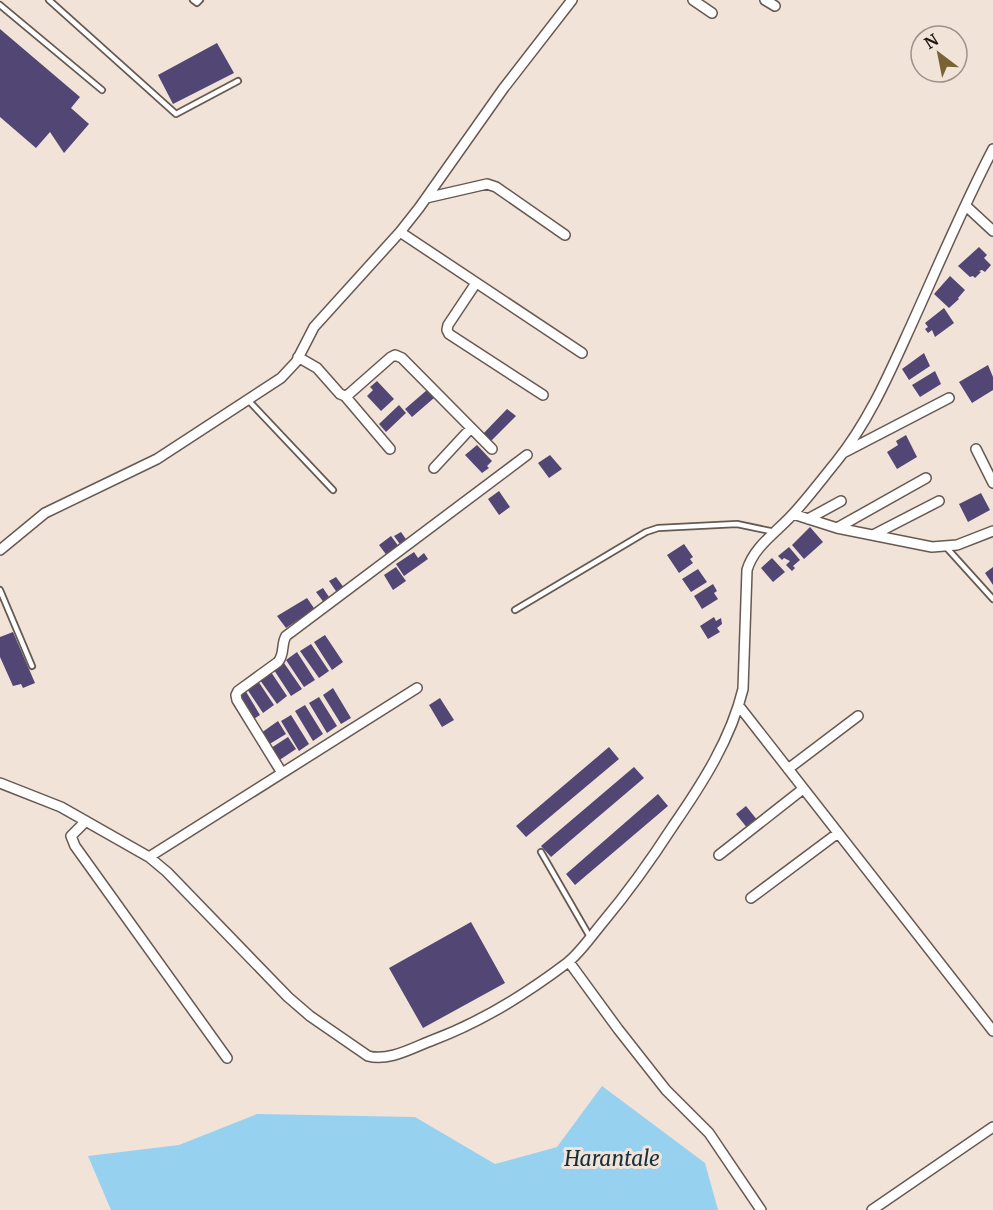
<svg xmlns="http://www.w3.org/2000/svg" width="993" height="1210" viewBox="0 0 993 1210" font-family="Merriweather,serif">
  <style>
    .water { fill: #96d1f0 }
    .building { fill: #524674 }
    .lines { fill: none; stroke-linecap: round; stroke-linejoin: round }
    .lane-casing { stroke: #665951; stroke-width: 8 }
    .street-casing { stroke: #665951; stroke-width: 12 }
    .lane { stroke: #fff; stroke-width: 4.5 }
    .street { stroke: #fff; stroke-width: 9 }
    .labels { text-anchor: middle; stroke-width: 6; stroke-linejoin: round; paint-order: stroke }
    .water-label { font-size: 21px; font-style: italic; fill: #13303d; stroke: #f2e3d9 }
  </style>
  <rect width="100%" height="100%" fill="#f2e3d9"/>
  <path class="water" d="M602,1086L705,1163L718,1210H111L88,1156L179,1145L257,1114L415,1117L495,1164L557,1147Z"/>
  <path class="building" d="M0,29L80,97L71,108L89,124L64,153L50,132L36,148L0,117Z
    M217,43L234,73L173,104L158,75Z
    M979,247L987,255L984,258L991,265L985,272L982,270L979,271L981,272L975,278L973,276L970,277L958,266Z
    M950,276L965,290L958,298L959,299L949,308L934,294Z
    M944,308L954,323L935,337L932,330L928,333L925,329L928,327L925,323Z
    M924,353L930,366L909,380L902,369Z
    M988,365L993,377V390L972,403L959,382Z
    M935,371L941,384L920,397L912,385Z
    M377,381L394,399L381,411L367,396L373,390L370,387Z
    M427,390L434,398L412,417L405,409Z
    M399,405L406,413L386,432L379,424Z
    M507,409L516,416L490,442L482,435Z
    M906,435L917,457L897,469L887,452L898,445L896,441Z
    M477,445L492,461L487,466L489,468L482,473L465,455Z
    M550,455L562,469L549,478L538,463Z
    M499,491L510,507L499,515L488,499Z
    M981,493L990,510L968,522L959,504Z
    M810,527L823,542L804,559L792,545Z
    M401,532L408,542L402,547L394,536Z
    M391,536L400,548L388,557L379,545Z
    M684,544L693,557L690,559L693,563L679,573L667,555Z
    M789,547L800,560L793,566L795,568L792,571L786,565L790,561L784,558L782,560L778,556Z
    M414,552L418,558L424,553L428,559L404,576L396,564Z
    M772,558L785,572L773,582L761,568Z
    M396,567L406,581L393,590L384,575Z
    M993,567V585L985,573Z
    M698,569L707,582L691,592L682,579Z
    M336,577L345,589L338,594L329,581Z
    M713,584L717,591L714,593L718,599L702,609L694,596Z
    M323,588L331,600L325,604L316,592Z
    M307,598L316,611L302,619L301,618L286,628L277,616Z
    M714,617L716,621L721,618L722,624L717,628L720,632L708,639L700,626Z
    M13,632L35,683L23,688L21,684L13,686L0,657V637Z
    M325,635L343,662L332,670L314,642Z
    M311,644L329,671L319,678L300,651Z
    M297,652L315,680L304,687L286,660Z
    M284,663L302,689L291,696L274,670Z
    M271,672L287,696L277,704L260,680Z
    M258,681L274,705L263,713L247,689Z
    M333,688L351,718L341,724L323,695Z
    M245,690L260,715L252,720L239,695Z
    M319,697L337,726L327,733L309,703Z
    M440,698L454,720L442,727L429,705Z
    M305,705L323,734L313,741L295,711Z
    M291,715L309,744L299,751L281,721Z
    M278,721L286,734L268,745L261,733Z
    M288,737L296,749L278,761L271,748Z
    M609,747L619,759L526,837L516,826Z
    M634,767L644,778L551,857L541,846Z
    M658,794L668,806L575,885L566,874Z
    M746,806L758,821L748,829L736,814Z
    M471,922L505,983L423,1028L389,968Z"/>
  <g class="lines">
    <g class="lane-casing">
      <path id="lane" d="M49,0L176,114L238,81
        M193,0L197,3L200,0
        M0,5L102,90
        M248,400L333,490
        M946,547L993,599
        M0,590L32,666
        M515,610L646,532L658,528L737,524L775,532
        M541,852L590,937"/>
    </g>
    <g class="street-casing">
      <path id="street" d="M693,0L712,13
        M765,0L775,6
        M426,198L487,184L496,187L565,235
        M966,206L993,231
        M400,232L582,353
        M476,283L448,325L447,330L449,334L543,395
        M298,357L317,368L340,394L345,396L349,394L391,357L395,355L402,358L492,449
        M345,396L390,449
        M976,449L993,483
        M845,452L949,398
        M434,468L471,428
        M793,514L837,528L932,547L957,545L993,531
        M808,519L841,501
        M837,528L926,478
        M873,535L939,501
        M0,550L45,513L157,459L281,378L296,362L314,327L400,232L419,208L503,89L572,0
        M739,706L993,1031
        M788,769L858,716
        M282,773L237,700L236,695L238,691L278,662C285,654 281,644 286,636L527,455
        M0,783L61,807L149,857L167,872L288,997L310,1016L368,1056C389,1062 414,1047 433,1040C481,1022 526,994 567,963C581,952 592,935 603,922C629,891 651,860 673,826C702,784 731,739 743,689L747,570C754,546 777,532 793,514C808,498 822,479 836,462C866,425 886,381 905,339C934,276 961,210 993,149
        M86,821L71,836L75,846L227,1058
        M719,855L803,789
        M149,857L417,688
        M751,898L838,833
        M569,962L618,1029L666,1090L709,1133L761,1210
        M872,1210L993,1127"/>
    </g>
    <use href="#lane" class="lane"/>
    <use href="#street" class="street"/>
  </g>
  <g class="labels">
    <g class="water-label">
      <text x="612" y="1166">Harantale</text>
    </g>
  </g>
  <g transform="translate(939 54) rotate(328)"><circle r="28" fill="#f2e3d9" stroke="#9d928b" stroke-width="1.5"/>
  <path d="M0-4.5L10 22L0 15L-10 22Z" fill="#776432"/>
  <text y="-9" font-size="16" font-weight="bold" text-anchor="middle" fill="#1d1815">N</text>
  </g>
</svg>
